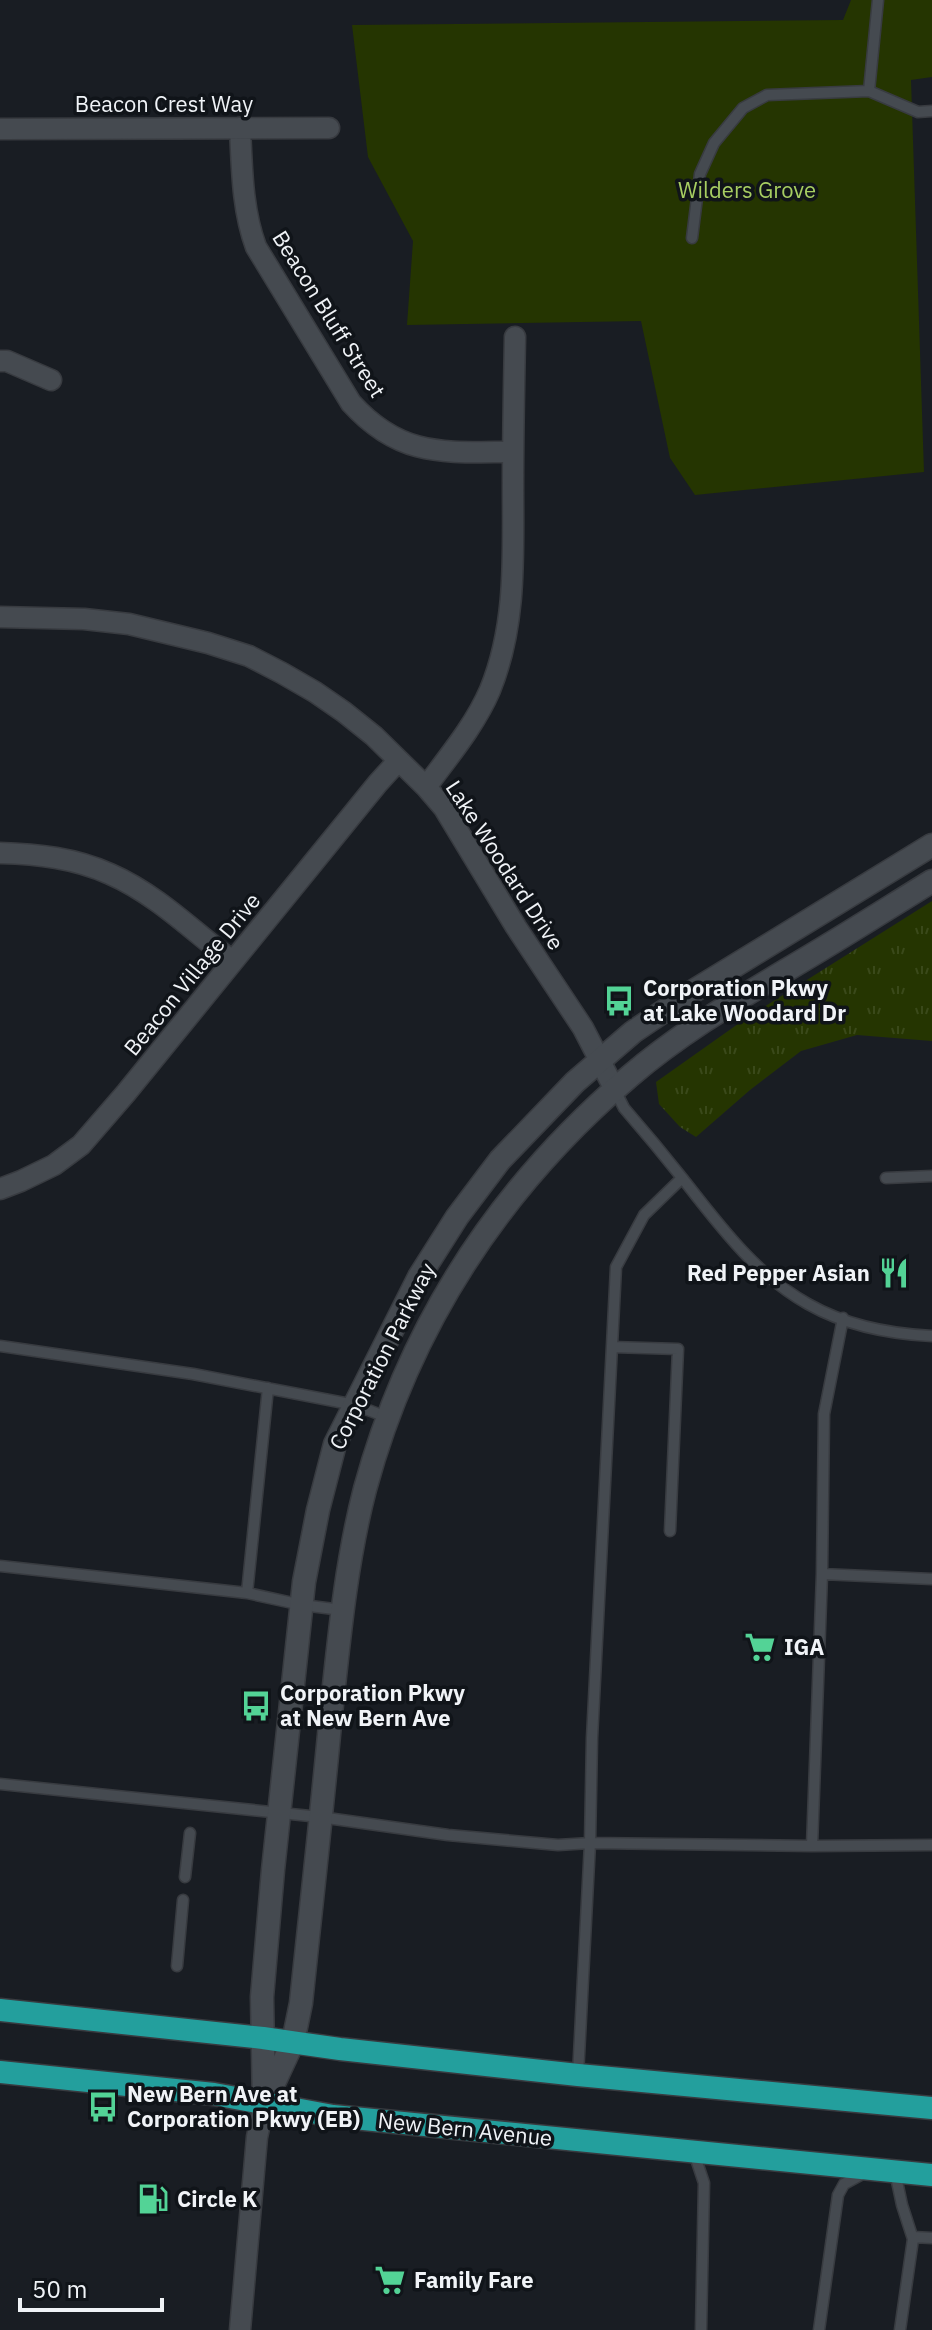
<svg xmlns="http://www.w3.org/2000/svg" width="932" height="2330" viewBox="0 0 932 2330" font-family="'IBM Plex Sans',sans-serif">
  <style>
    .grass { fill: url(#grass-tufts) }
    .green { fill: #253501 }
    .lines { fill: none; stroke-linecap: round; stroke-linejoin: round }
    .service-casing { stroke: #383b40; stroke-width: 13 }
    .minor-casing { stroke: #383b40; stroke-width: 23 }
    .secondary-casing { stroke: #383b40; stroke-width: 25 }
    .primary-casing { stroke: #383b40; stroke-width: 25 }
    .service { stroke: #454a50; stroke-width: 10 }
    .minor { stroke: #454a50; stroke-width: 20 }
    .secondary { stroke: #454a50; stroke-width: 22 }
    .primary { stroke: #239f9d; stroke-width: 22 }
    .labels { text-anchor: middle; stroke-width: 7; stroke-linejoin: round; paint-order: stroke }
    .street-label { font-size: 22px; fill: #f0f3f7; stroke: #101419 }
    .park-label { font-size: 22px; fill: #a7ce62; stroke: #101419 }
    .poi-label { font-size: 22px; font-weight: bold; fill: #f0f3f7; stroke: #101419; text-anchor: start }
  </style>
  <defs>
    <pattern id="grass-tufts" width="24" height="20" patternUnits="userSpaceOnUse" patternTransform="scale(2)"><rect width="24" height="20" fill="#253501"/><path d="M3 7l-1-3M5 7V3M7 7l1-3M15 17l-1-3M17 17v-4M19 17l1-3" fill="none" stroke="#3a491a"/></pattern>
  </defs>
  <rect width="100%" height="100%" fill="#191d23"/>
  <path class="grass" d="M932,901V1041L857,1035L801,1051L750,1090L696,1137L680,1127L659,1104L656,1082L745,1019Z"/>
  <path class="green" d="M851,0H932V77L911,80L924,472L695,495L670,458L641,321L407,325L413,241L368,157L352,25L843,20Z"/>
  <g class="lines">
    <g class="service-casing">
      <path id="service" d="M878,0L869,91L918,112L932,111
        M692,238L700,174L714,143L743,108L767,95L869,91
        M615,1090L624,1108C644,1131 664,1155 683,1179C719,1225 756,1275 808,1304C845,1325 890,1334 932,1336
        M886,1178L932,1176
        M843,1318L824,1414L822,1574L812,1846L932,1845
        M0,1346L193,1374L355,1405L389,1418
        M612,1347L678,1349L670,1531
        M268,1388L247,1593L302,1605L342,1610
        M0,1566L247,1593
        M822,1574L932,1579
        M0,1784L320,1817L448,1835L558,1845L590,1843L592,1738L616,1267L644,1215L682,1178
        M185,1877L190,1833
        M177,1966L183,1900
        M578,2075L590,1843L812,1846
        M694,2153L704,2183L701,2330
        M895,2172L902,2205L913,2239L900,2330
        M913,2237L932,2238
        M819,2330L838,2195L844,2184L866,2172"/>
    </g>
    <g class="minor-casing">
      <path id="minor" d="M240,128C242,168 242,209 256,247L351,403C401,458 444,452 513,452
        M0,129L329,128
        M0,361H7L51,380
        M0,617L84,619L129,624L208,643L249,656L282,673L315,692L344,712L374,736L426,787L444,808L516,927L583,1028L615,1090
        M426,787C449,756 475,725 490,690C517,624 513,554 513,484C513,435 514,386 515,337
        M0,853C37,854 75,858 110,874C156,894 193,931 232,961
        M0,1189L21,1181L54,1165L81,1145L126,1093L378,783L398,761
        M240,2330L257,2137L264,2105"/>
    </g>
    <g class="secondary-casing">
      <path id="secondary" d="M266,2100L293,2042L301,2003C311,1907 322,1811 331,1714C339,1639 346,1562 365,1489C410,1323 500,1187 630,1076C679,1034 735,1001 790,968C838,940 885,910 932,881
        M264,2105L262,1997L273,1870L304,1582L318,1510L335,1444L419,1277L457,1217L500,1160L575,1082L633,1032L692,992L932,845"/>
    </g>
    <g class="primary-casing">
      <path id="primary" d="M0,2010L263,2038L340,2049L578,2075L932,2108
        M0,2072L214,2094L333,2116L932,2175"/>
    </g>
    <use href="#service" class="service"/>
    <use href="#minor" class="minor"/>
    <use href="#secondary" class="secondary"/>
    <use href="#primary" class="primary"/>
  </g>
  <defs>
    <g id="bus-bare" transform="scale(2.4)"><path d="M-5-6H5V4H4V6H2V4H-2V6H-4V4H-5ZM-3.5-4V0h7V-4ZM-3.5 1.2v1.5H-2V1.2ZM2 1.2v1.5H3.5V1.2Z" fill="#53d396" stroke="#101419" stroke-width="2.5" paint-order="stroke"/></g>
    <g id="restaurant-bare" transform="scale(2.4)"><path d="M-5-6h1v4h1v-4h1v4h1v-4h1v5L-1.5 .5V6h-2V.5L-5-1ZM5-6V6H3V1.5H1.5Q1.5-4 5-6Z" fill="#53d396" stroke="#101419" stroke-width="2.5" paint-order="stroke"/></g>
    <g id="supermarket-bare" transform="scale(2.4)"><path d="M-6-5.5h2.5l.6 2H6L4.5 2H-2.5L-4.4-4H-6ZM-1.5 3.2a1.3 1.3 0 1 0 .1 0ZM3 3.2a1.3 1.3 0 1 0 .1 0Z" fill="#53d396" stroke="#101419" stroke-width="2.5" paint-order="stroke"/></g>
    <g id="fuel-bare" transform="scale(2.4)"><path d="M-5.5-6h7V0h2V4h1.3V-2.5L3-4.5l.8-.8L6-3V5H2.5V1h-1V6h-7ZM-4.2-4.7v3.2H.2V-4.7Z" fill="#53d396" stroke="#101419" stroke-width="2.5" paint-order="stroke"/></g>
  </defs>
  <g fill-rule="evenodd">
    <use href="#bus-bare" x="619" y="1001"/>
    <use href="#restaurant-bare" x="894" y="1273"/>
    <use href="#supermarket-bare" x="760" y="1647"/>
    <use href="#bus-bare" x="256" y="1706"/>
    <use href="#bus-bare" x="103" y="2107"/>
    <use href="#fuel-bare" x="153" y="2199"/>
    <use href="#supermarket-bare" x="390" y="2280"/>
  </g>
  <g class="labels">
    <g class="street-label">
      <text x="164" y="112">Beacon Crest Way</text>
      <text transform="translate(329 314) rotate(58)" y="8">Beacon Bluff Street</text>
      <text transform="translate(505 865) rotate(57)" y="8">Lake Woodard Drive</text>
      <text transform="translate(192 974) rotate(-51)" y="8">Beacon Village Drive</text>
      <text transform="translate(382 1356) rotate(-63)" y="8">Corporation Parkway</text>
      <text transform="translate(465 2129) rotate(6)" y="8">New Bern Avenue</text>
    </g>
    <g class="park-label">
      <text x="747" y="198">Wilders Grove</text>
    </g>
    <g class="poi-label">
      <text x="643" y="996">Corporation Pkwy<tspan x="643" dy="25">at Lake Woodard Dr</tspan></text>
      <text x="870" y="1281" text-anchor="end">Red Pepper Asian</text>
      <text x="784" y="1655">IGA</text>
      <text x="280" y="1701">Corporation Pkwy<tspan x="280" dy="25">at New Bern Ave</tspan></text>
      <text x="127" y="2102">New Bern Ave at<tspan x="127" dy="25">Corporation Pkwy (EB)</tspan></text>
      <text x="177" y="2207">Circle K</text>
      <text x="414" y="2288">Family Fare</text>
    </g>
  </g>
  <path d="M20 2298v12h142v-12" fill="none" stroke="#f0f3f7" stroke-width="4"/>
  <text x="32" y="2298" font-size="24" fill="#f0f3f7" stroke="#101419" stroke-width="6" paint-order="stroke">50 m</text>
</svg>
